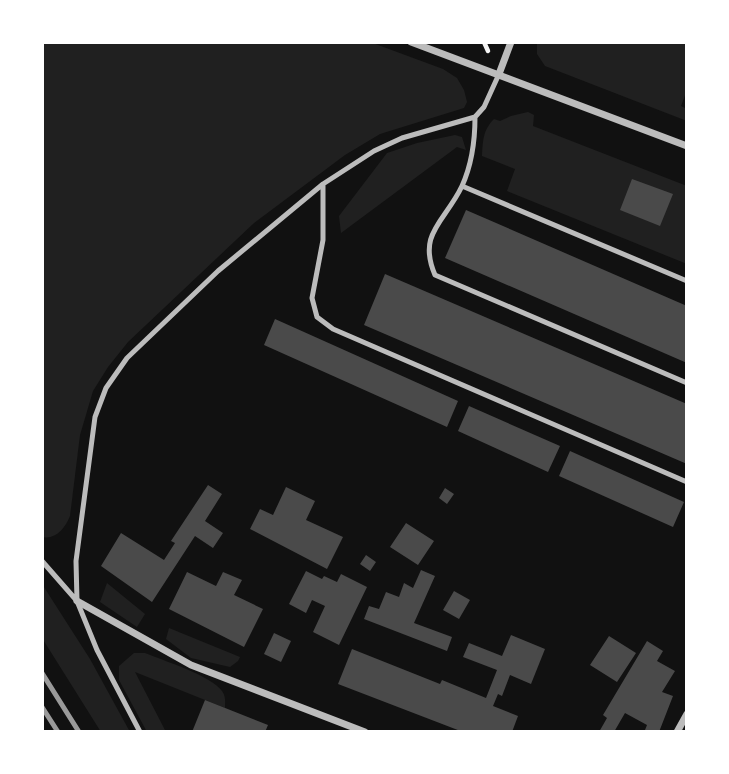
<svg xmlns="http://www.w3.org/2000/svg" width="729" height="774" viewBox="0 0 729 774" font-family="Inter,sans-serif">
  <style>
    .green { fill: #202020 }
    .building { fill: #4a4a4a }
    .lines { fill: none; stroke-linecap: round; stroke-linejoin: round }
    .path { stroke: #f5f5f5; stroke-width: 4.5 }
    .service { stroke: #bcbcbc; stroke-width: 5 }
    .minor { stroke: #bcbcbc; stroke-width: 7 }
    .rail { stroke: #9a9a9a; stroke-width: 5 }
  </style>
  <rect width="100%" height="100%" fill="#111"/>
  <path class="green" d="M42,42H370L443,69L457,78L464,90L467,102L464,108L380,134L345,155L254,223L128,342L108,367L93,391L80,435L70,516C65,528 56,540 42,537Z
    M537,42H687V90L681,106L687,109V121L545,66L537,54Z
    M528,112L534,115L533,126L687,186V264L507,191L515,169L482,156C483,140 483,130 494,119L500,121L511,116Z
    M455,135L462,137L466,150L457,147L341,233L339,216L387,153L417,143Z
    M107,583L145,614L137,627L100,602Z
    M42,584L90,659L130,732H101L42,638Z
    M169,628L240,657L238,661L230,667L191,658L166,639Z
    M134,653H145C164,661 210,675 222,691C226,697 225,701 225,708L135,672L166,732H147L119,680V666Z"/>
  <path class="building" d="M632,179L673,194L660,226L620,210Z
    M466,210L687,306V363L445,258Z
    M385,274L687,404V464L364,325Z
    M275,319L458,401L447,427L264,345Z
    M469,406L560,446L548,472L458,431Z
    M570,451L684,502L673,527L559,476Z
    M208,485L222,494L205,521L223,533L213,548L195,536L152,602L101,566L121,533L164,560L175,543L171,541Z
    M286,487L315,501L306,520L343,537L327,569L250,529L260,509L273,515Z
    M445,488L454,494L447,504L439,498Z
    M406,523L434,541L418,565L390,547Z
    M366,555L376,562L370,571L360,564Z
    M421,570L435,576L414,623L452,637L447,651L364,619L369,606L379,609L386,592L399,597L404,583L413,588Z
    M306,571L322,579L324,576L337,582L341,574L367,587L339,645L313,632L325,606L312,600L306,613L289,604Z
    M187,572L216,586L223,572L242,580L234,595L263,609L244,647L169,609Z
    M454,591L470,600L459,619L443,610Z
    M274,633L291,641L281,662L264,654Z
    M511,635L545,649L531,684L510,675L502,696L498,694L493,706L518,716L512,732H463L338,684L352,649L440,684L442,680L486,698L497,670L463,657L469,643L502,656Z
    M609,636L636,653L617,682L590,665Z
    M647,641L663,651L657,661L675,671L662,692L673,696L659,732L645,730L647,725L625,713L614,732H599L607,718L603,715Z
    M205,700L268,725L265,732H192Z"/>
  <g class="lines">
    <path class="path" d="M484,42L488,51"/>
    <path class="service" d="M475,117C475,142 472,164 462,186C445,222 417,233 435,275L687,383
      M323,184V240L312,298L317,317L333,329L687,482
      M462,186L687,281
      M42,561L77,601L97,650L140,732
      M77,601L76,561L95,417L106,388L127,358L218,271L323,184L374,151L402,138L475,117L484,107L499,74"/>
    <path class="minor" d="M411,42L687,146
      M499,74L511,42
      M77,601L191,665L365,732
      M677,732L687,714"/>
    <path class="rail" d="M42,673L79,732
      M42,707L58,732"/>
  </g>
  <rect width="729" height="774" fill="none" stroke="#ffffff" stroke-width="88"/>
</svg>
